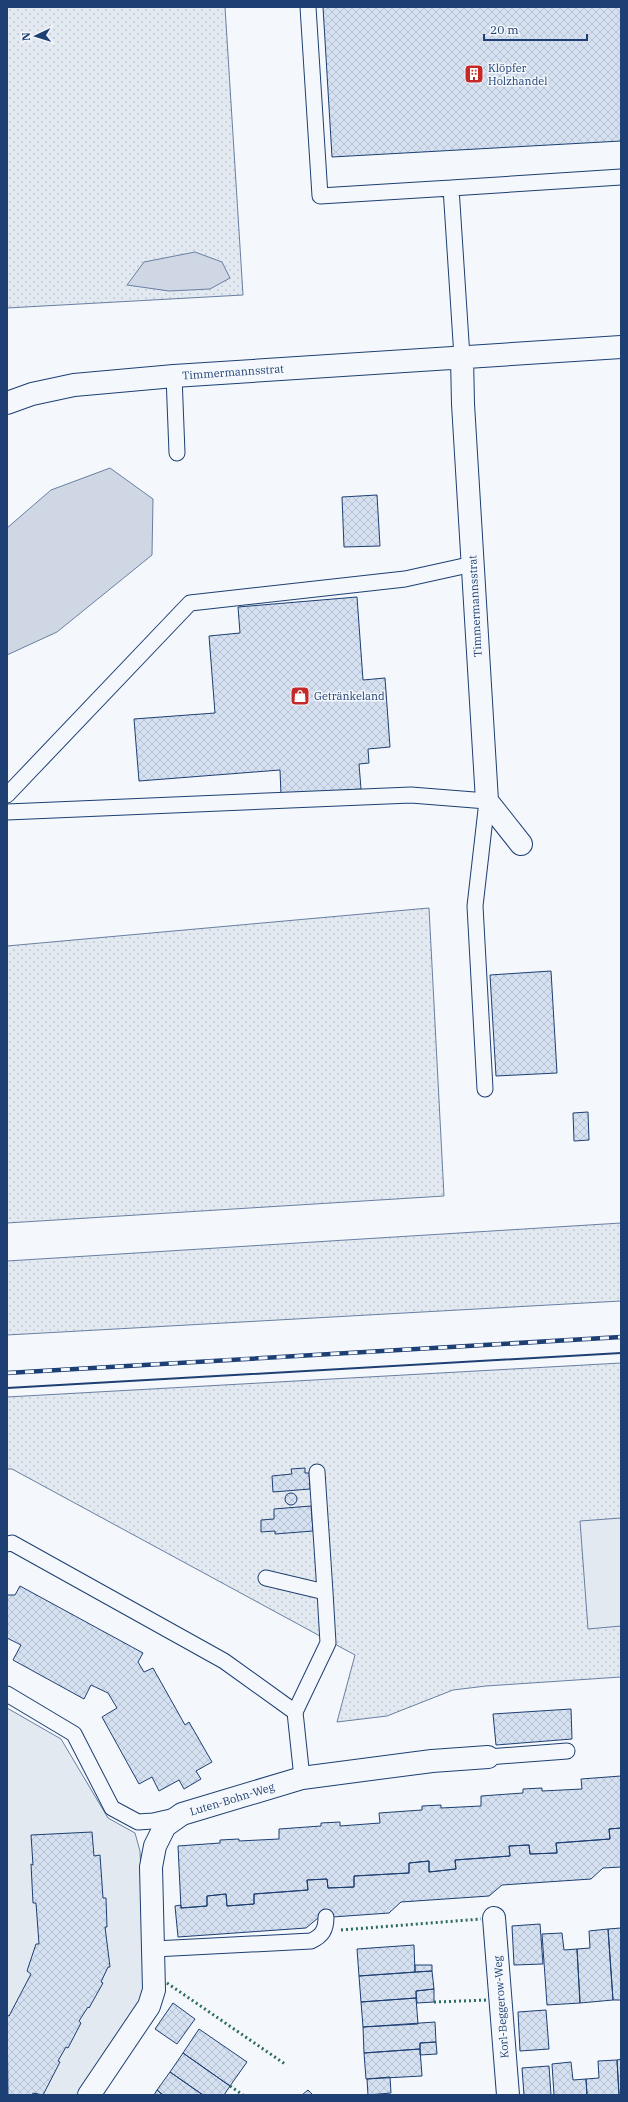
<svg xmlns="http://www.w3.org/2000/svg" width="628" height="2102" viewBox="0 0 628 2102" font-family="'IBM Plex Serif',serif">
  <style>
    .grass { fill: url(#grass-dots); stroke: #687fa3 }
    .green { fill: #e3e9f0; stroke: #687fa3 }
    .water { fill: #cfd7e4; stroke: #687fa3 }
    .building { fill: url(#building-cross-hatch); stroke: #1d3f73 }
    .lines { fill: none; stroke-linecap: round; stroke-linejoin: round }
    .service-casing { stroke: #1d3f73; stroke-width: 17 }
    .minor-casing { stroke: #1d3f73; stroke-width: 24 }
    .service { stroke: #f4f7fb; stroke-width: 15 }
    .minor { stroke: #f4f7fb; stroke-width: 22 }
    .rail-casing { stroke: #1d3f73; stroke-width: 4.5 }
    .rail { stroke: #f4f7fb; stroke-width: 3; stroke-dasharray: 9; stroke-linecap: butt }
    .hedge { stroke: #2c6c60; stroke-width: 3; stroke-dasharray: 2 3; stroke-linecap: butt }
    .wall { stroke: #1d3f73; stroke-width: 2 }
    .labels { text-anchor: middle; stroke-width: 3; stroke-linejoin: round; paint-order: stroke }
    .poi-label { font-size: 11px; fill: #1d3f73; stroke: #f4f7fb; text-anchor: start }
    .street-label { font-size: 11px; fill: #1d3f73; stroke: #f4f7fb }
  </style>
  <defs>
    <pattern id="grass-dots" width="8" height="8" patternUnits="userSpaceOnUse"><rect width="8" height="8" fill="#e3e9f0"/><path d="M2 2h.1M6 6h.1" fill="none" stroke="#c2c9d1" stroke-width="1.8" stroke-linecap="round"/></pattern>
    <pattern id="building-cross-hatch" width="8" height="8" patternUnits="userSpaceOnUse"><rect width="8" height="8" fill="#d5e0f0"/><path d="M0 0l8 8M0 8l8-8" fill="none" stroke="#b6c1d1"/></pattern>
  </defs>
  <rect width="100%" height="100%" fill="#f4f7fb"/>
  <path class="grass" d="M7,7H225L243,295L7,308Z
    M429,908L444,1196L7,1223V946Z
    M621,1223V1301L7,1335V1261Z
    M621,1363V1677L486,1686L453,1690L387,1716L337,1722L355,1655L12,1469H7V1397Z"/>
  <path class="green" d="M621,1518V1626L588,1629L580,1521Z
    M7,1708L61,1739L108,1818L135,1833L140,1851L146,1969L144,2000L79,2095H7Z"/>
  <path class="water" d="M195,252L222,262L230,278L210,289L169,291L127,285L144,262Z
    M110,468L153,499L152,555L57,632L7,655V528L51,490Z"/>
  <path class="building" d="M323,7H621V141L332,157Z
    M377,495L380,546L344,547L342,497Z
    M357,597L363,680L385,678L390,747L368,749L369,763L359,764L361,789L281,795L280,770L139,781L134,719L215,713L209,636L240,633L238,607Z
    M551,971L557,1073L496,1076L490,975Z
    M588,1112L589,1140L574,1141L573,1113Z
    M305,1468V1473H309L310,1489L273,1492L272,1476L292,1474L291,1469Z
    M285 1499a6 6 0 1 1 12 0a6 6 0 1 1-12 0Z
    M311,1506L313,1531L275,1534V1531L261,1532V1520L274,1519V1509Z
    M20,1586L143,1653L138,1662L144,1672L153,1668L185,1725L189,1722L212,1762L196,1771L201,1779L184,1789L179,1780L159,1791L152,1777L139,1784L102,1717L117,1708L108,1693L91,1685L84,1699L13,1660L21,1645L7,1638V1595H15Z
    M571,1709L572,1739L496,1745L493,1714Z
    M621,1776V1828L609,1829L610,1839L556,1843L557,1853L530,1854L529,1845L509,1846L510,1856L455,1860L456,1869L429,1872V1861L409,1863V1873L354,1876V1887L328,1888L327,1879L307,1880L308,1890L254,1894V1904L227,1906L226,1894L207,1896V1906L181,1908L178,1846L220,1843V1840L239,1839V1841L279,1839V1829L321,1826V1823L340,1822V1826L380,1823L379,1813L422,1810V1806L441,1805V1808L481,1806V1796L523,1793V1789L542,1788V1791L582,1789L581,1779Z
    M621,1828V1867L603,1868L591,1879L502,1885L489,1896L401,1902L389,1913L318,1918L306,1928L178,1937L175,1906L181,1905V1908L207,1906V1896L226,1894L227,1906L254,1904V1894L308,1890L307,1880L327,1879L328,1888L354,1887V1876L409,1873V1863L429,1861V1872L456,1869L455,1860L510,1856L509,1846L529,1845L530,1854L557,1853L556,1843L610,1839L609,1829Z
    M92,1832L94,1856L100,1855L103,1898H106L107,1927H105L110,1967H108L101,1982L103,1983L89,2008L88,2007L79,2021L81,2023L68,2048L66,2047L58,2061L60,2062L43,2095L33,2093L32,2095H8L7,2015L9,2016L31,1974L27,1971L36,1944H39L36,1903H33L31,1864L33,1865L31,1835Z
    M540,1924L543,1964L514,1965L512,1926Z
    M621,1928V2000H613L608,1929Z
    M608,1929L613,2000L580,2003L577,1949L590,1948L589,1931Z
    M562,1933L564,1950L577,1949L580,2003L547,2005L542,1934Z
    M414,1945L415,1972L359,1976L357,1949Z
    M415,1965H432V1971L415,1972Z
    M432,1971L434,1989L416,1991V1998L361,2002L359,1976Z
    M434,1989V2002L417,2003L416,1991Z
    M416,1998L418,2024L363,2027L361,2002Z
    M173,2003L195,2019L177,2044L155,2029Z
    M546,2010L549,2049L520,2051L518,2012Z
    M435,2022L436,2042L420,2043V2049L364,2053L363,2027Z
    M199,2029L247,2062L230,2086L183,2053Z
    M436,2042L437,2054L420,2055V2043Z
    M420,2049L422,2076L366,2079L364,2053Z
    M183,2053L230,2086L224,2095H203L170,2072Z
    M621,2059V2095H619L617,2060Z
    M617,2060L619,2095H587L586,2079L599,2078L598,2061Z
    M571,2062L573,2080L586,2079L587,2095H554L552,2064Z
    M549,2066L551,2095H524L522,2068Z
    M170,2072L203,2095H163L157,2090Z
    M390,2077L391,2093L368,2095L367,2079Z
    M157,2090L163,2095H154Z
    M308,2090L313,2095H302Z"/>
  <g class="lines">
    <g class="service-casing">
      <path id="service" d="M308,7L320,196L451,188
        M462,357L451,188L621,177
        M174,376L177,453
        M7,795L190,603L405,579L473,564
        M7,812L411,795L487,801L475,906L485,1089
        M317,1472L325,1592
        M7,1544L12,1543L224,1661L295,1712L302,1778
        M266,1578L325,1592L328,1643L295,1712
        M7,1694L74,1734L112,1808L138,1822L153,1821L175,1816
        M488,1757L567,1751
        M154,1949L311,1941C322,1936 326,1930 326,1917"/>
    </g>
    <g class="minor-casing">
      <path id="minor" d="M462,357L463,404L487,801L521,844
        M7,403L32,394L74,385L174,376L621,347
        M494,1918L508,2095
        M89,2095L149,2006L154,1990L151,1867L155,1846L165,1826L182,1814L302,1778L432,1761L488,1757"/>
    </g>
    <use href="#service" class="service"/>
    <use href="#minor" class="minor"/>
    <g class="rail-casing">
      <path id="rail" d="M7,1373L621,1337"/>
    </g>
    <use href="#rail" class="rail"/>
    <path class="hedge" d="M341,1930L481,1919
      M167,1983L285,2064
      M434,2002L489,2000
      M230,2086L243,2095"/>
    <path class="wall" d="M7,1388L621,1353"/>
  </g>
  <defs>
    <g id="building-square" transform="scale(1)"><rect x="-9" y="-9" width="18" height="18" rx="4" fill="#c62828" stroke="#f4f7fb"/><path d="M-4-6H4V6H1V3H-1V6H-4ZM-2.5-4.3h1.7v1.8h-1.7ZM.8-4.3h1.7v1.8H.8ZM-2.5-1h1.7V.8h-1.7ZM.8-1h1.7V.8H.8Z" fill="#fff"/></g>
    <g id="shop-square" transform="scale(1)"><rect x="-9" y="-9" width="18" height="18" rx="4" fill="#c62828" stroke="#f4f7fb"/><path d="M-5-2.5h2.3a2.7 3.5 0 0 1 5.4 0H5L5.5 6h-11ZM-1.5-2.5h3a1.5 2.3 0 0 0-3 0Z" fill="#fff"/></g>
  </defs>
  <g fill-rule="evenodd">
    <use href="#building-square" x="474" y="74"/>
    <use href="#shop-square" x="300" y="696"/>
  </g>
  <g class="labels">
    <g class="poi-label">
      <text x="488" y="72">Klöpfer<tspan x="488" dy="13">Holzhandel</tspan></text>
      <text x="314" y="700">Getränkeland</text>
    </g>
    <g class="street-label">
      <text transform="translate(233 372) rotate(-4)" y="4">Timmermannsstrat</text>
      <text transform="translate(475 606) rotate(-93)" y="4">Timmermannsstrat</text>
      <text transform="translate(232 1799) rotate(-17)" y="4">Luten-Bohn-Weg</text>
      <text transform="translate(501 2007) rotate(-94)" y="4">Korl-Beggerow-Weg</text>
    </g>
  </g>
  <rect width="628" height="2102" fill="none" stroke="#1d3f73" stroke-width="16"/>
  <g transform="translate(36 36) rotate(266)" stroke="#f4f7fb" stroke-width="3" paint-order="stroke">
  <path d="M0-3L7 15L0 10L-7 15Z" fill="#1d3f73"/>
  <text y="-6" font-size="11" font-weight="bold" text-anchor="middle" fill="#1d3f73">N</text>
  </g>
  <path d="M484 34v6h103v-6" fill="none" stroke="#1d3f73" stroke-width="2"/>
  <text x="490" y="34" font-size="12" fill="#1d3f73" stroke="#f4f7fb" stroke-width="3" paint-order="stroke">20 m</text>
</svg>
